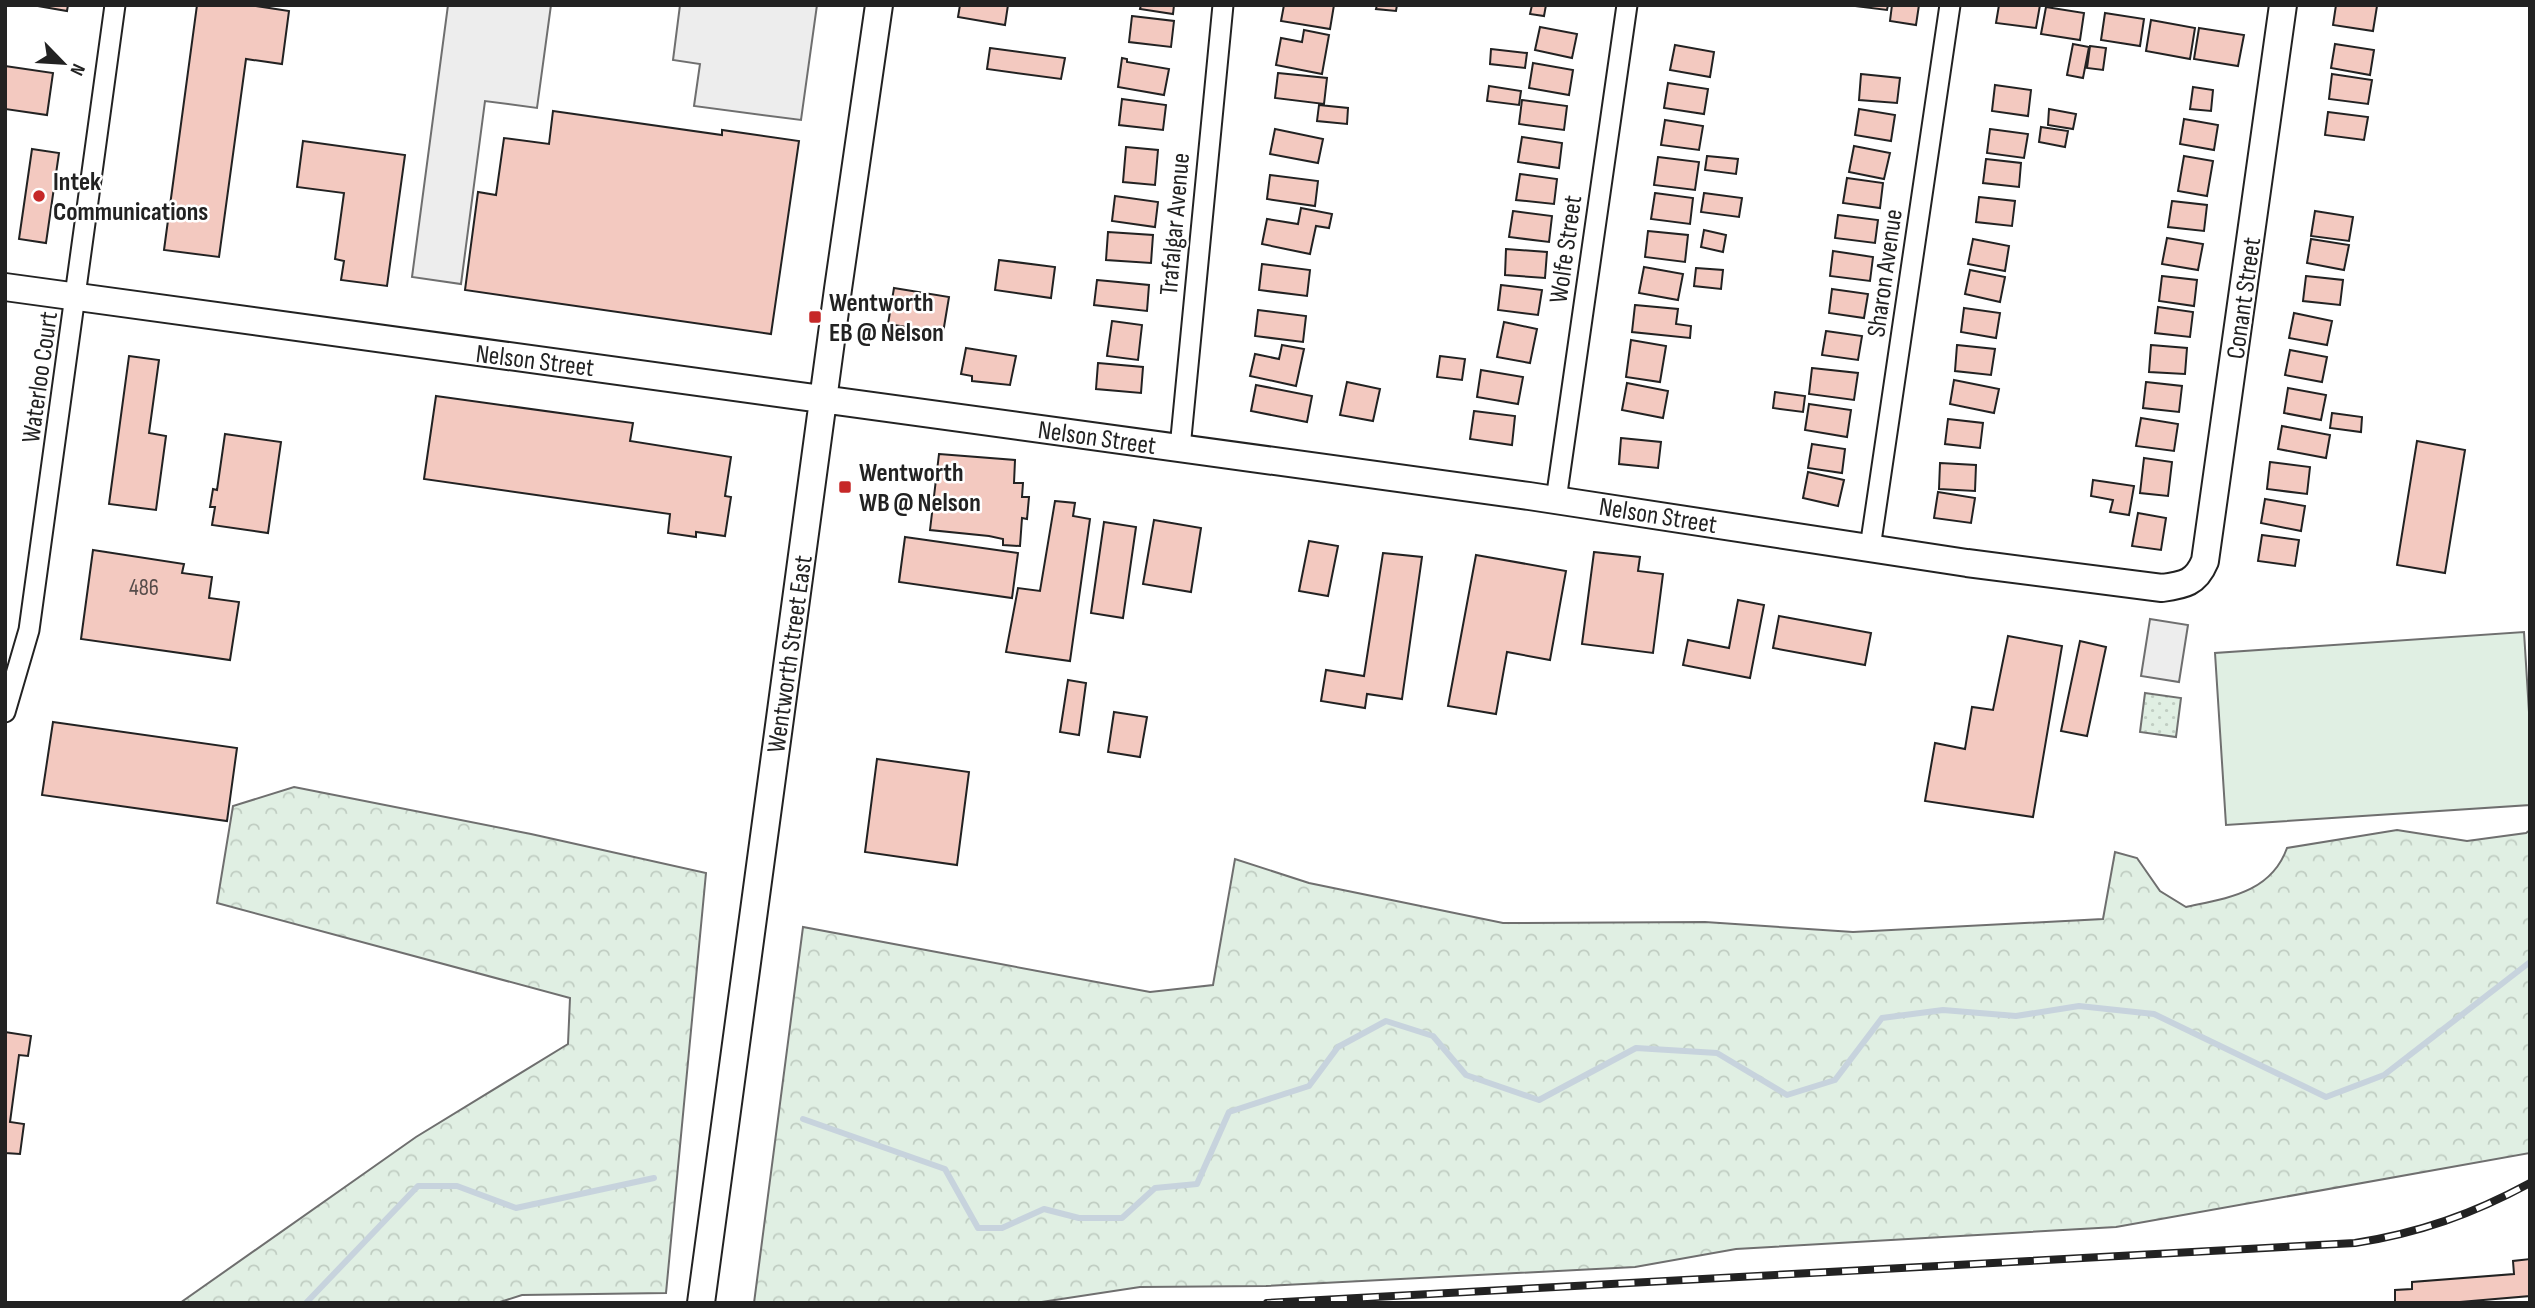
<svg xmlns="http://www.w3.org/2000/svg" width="2535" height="1308" viewBox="0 0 2535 1308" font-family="'Sofia Sans Condensed',sans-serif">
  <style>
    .grass { fill: #e0efe3; stroke: #6f6f6f; stroke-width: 2 }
    .forest { fill: url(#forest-crowns); stroke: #6f6f6f; stroke-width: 2 }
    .park { fill: url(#park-dots); stroke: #6f6f6f; stroke-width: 2 }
    .parking { fill: #ededed; stroke: #6f6f6f; stroke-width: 2 }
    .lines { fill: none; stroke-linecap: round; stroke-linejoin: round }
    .stream { stroke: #c7d3dd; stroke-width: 6 }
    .building { fill: #f3c9c0; stroke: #222; stroke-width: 2 }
    .street-casing { stroke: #222; stroke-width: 23 }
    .secondary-casing { stroke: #222; stroke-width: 30 }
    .street { stroke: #fff; stroke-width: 19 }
    .secondary { stroke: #fff; stroke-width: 26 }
    .rail-casing { stroke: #222; stroke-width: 8 }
    .rail { stroke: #fff; stroke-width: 5; stroke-dasharray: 16; stroke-linecap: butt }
    .poi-dot { fill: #c62828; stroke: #fff; stroke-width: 2.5 }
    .labels { text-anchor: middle; stroke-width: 5; stroke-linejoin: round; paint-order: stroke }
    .number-label { font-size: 23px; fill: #564c4a }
    .poi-label { font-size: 26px; font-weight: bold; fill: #222; stroke: #fff; text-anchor: start }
    .street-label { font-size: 26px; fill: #222; stroke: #fff }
  </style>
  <defs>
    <pattern id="forest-crowns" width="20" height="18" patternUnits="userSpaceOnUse" patternTransform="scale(1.75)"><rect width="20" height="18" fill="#e0efe3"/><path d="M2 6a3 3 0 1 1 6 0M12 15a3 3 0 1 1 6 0" fill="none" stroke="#c0cdc2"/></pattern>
    <pattern id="park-dots" width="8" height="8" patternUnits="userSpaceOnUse" patternTransform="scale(1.75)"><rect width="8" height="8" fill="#e0efe3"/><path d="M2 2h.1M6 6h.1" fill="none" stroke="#c0cdc2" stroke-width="1.8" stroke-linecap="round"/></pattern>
  </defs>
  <rect width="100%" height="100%" fill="#fff"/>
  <path class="grass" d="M2524,632L2530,728V805L2226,825L2215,653Z"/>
  <path class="forest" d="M294,787L531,834L706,873L666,1293L522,1295L497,1303H180L416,1137L568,1044L570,998L217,903L233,806Z
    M2397,830L2467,841L2526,833L2530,830V1153L2116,1227L1736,1249L1635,1267L1266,1286L1140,1287L1035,1303H754L803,927L1150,992L1213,985L1235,859L1309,883L1503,923L1705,922L1853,932L2103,919L2115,852L2137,858L2160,891L2186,907C2227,898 2271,893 2287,848Z"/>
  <path class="park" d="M2145,693L2181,698L2176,737L2140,732Z"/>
  <path class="parking" d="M448,5H551L537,108L485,101L461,284L412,277Z
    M680,5H817L801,120L694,106L700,64L673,60Z
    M2150,619L2188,625L2179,682L2141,676Z"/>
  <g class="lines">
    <path class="stream" d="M803,1119L945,1169L978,1228H1002L1044,1209L1079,1218H1122L1155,1188L1197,1184L1229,1112L1309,1086L1338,1047L1386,1021L1433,1036L1466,1075L1539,1100L1636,1048L1717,1053L1787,1095L1835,1080L1882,1018L1943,1010L2016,1016L2079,1006L2154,1014L2326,1097L2384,1075L2530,962
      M306,1303L418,1186H457L516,1208L654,1178"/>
  </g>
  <path class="building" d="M32,5H68L67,11Z
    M197,5H250L289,11L282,64L246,59L219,257L164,250Z
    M960,5H1008L1005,25L958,17Z
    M1141,5H1174L1173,14L1140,9Z
    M1284,5H1334L1330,29L1281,21Z
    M1377,5H1397L1396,11L1376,9Z
    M1532,5H1546L1544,16L1530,14Z
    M1847,5H1888L1887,10Z
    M1892,5H1919L1916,25L1890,21Z
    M1999,5H2040L2036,28L1996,23Z
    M2336,5L2377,6L2373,31L2333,25Z
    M2046,7L2084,13L2080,40L2041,34Z
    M2105,13L2144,19L2140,46L2101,40Z
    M1132,16L1174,21L1171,47L1129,42Z
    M2151,20L2195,28L2190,59L2146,51Z
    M1540,27L1577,34L1572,58L1535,50Z
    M2199,28L2244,35L2238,66L2194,59Z
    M1304,30L1329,35L1322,74L1276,65L1281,38L1302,42Z
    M2073,44L2089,47L2083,78L2067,75Z
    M2335,44L2374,50L2370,75L2331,68Z
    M1675,45L1714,52L1710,77L1670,70Z
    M2090,46L2106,48L2103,70L2087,68Z
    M990,48L1065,58L1061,79L987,69Z
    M1491,49L1527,53L1525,68L1490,64Z
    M1122,58L1127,59V62L1169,69L1164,95L1118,87Z
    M1533,63L1573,70L1569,95L1529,88Z
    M5,66L53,73L47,115L5,109Z
    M1278,73L1327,78L1324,104L1275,98Z
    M1861,74L1900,78L1897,103L1859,100Z
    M2332,74L2372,80L2368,104L2329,99Z
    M1668,83L1708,89L1704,114L1664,108Z
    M1995,85L2031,90L2028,116L1992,111Z
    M1489,86L1521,91L1519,105L1487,101Z
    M2193,87L2213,90L2211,111L2190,109Z
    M1122,99L1166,105L1163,130L1119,125Z
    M1522,100L1567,106L1564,130L1519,124Z
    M1319,105L1348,108L1347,124L1317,121Z
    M1859,109L1895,115L1891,141L1855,135Z
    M2049,109L2076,114L2073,129L2048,125Z
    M553,111L722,135V130L799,141L771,334L465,290L478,192L496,195L504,138L549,144Z
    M2328,112L2368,117L2364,140L2325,135Z
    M2184,119L2218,125L2214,150L2180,144Z
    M1665,120L1703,126L1699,150L1661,145Z
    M2041,127L2068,131L2065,147L2039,142Z
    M1275,129L1323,139L1318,163L1270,154Z
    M1990,129L2028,134L2024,158L1987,153Z
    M1522,137L1562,143L1559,168L1518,162Z
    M303,141L405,155L387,286L341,280L344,261L335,259L344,193L297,187Z
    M1854,146L1890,153L1884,179L1849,172Z
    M1126,147L1158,150L1155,185L1123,182Z
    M32,149L59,153L46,243L19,239Z
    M1707,156L1738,159L1736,174L1705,170Z
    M2184,156L2213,161L2207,196L2178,191Z
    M1658,157L1699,162L1695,190L1654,185Z
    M1986,159L2021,163L2019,187L1983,183Z
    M1520,174L1557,179L1554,204L1516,200Z
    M1270,175L1318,181L1315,206L1267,199Z
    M1847,178L1883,183L1880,208L1843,203Z
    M1655,193L1693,198L1690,224L1651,219Z
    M1704,193L1742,198L1739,217L1701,212Z
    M1115,196L1158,202L1155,227L1112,221Z
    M1979,197L2015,201L2012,226L1976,222Z
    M2172,201L2207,205L2204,231L2168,227Z
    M1301,208L1332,214L1329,228L1316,226L1310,254L1262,244L1267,219L1298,224Z
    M1513,211L1552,216L1549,242L1509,237Z
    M2315,211L2353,217L2349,241L2311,236Z
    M1838,215L1878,220L1875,243L1835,238Z
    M1704,230L1726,235L1723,252L1701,247Z
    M1648,231L1688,235L1685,262L1645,257Z
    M1108,232L1153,235L1151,263L1106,260Z
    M2167,238L2203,244L2198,270L2162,264Z
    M1973,239L2009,246L2005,271L1968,264Z
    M2311,239L2349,245L2344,270L2307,263Z
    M1506,249L1547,252L1545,278L1505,275Z
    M1833,251L1873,257L1870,281L1830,276Z
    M999,260L1055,267L1051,298L995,290Z
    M1262,264L1310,270L1307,296L1259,290Z
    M1644,267L1683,274L1678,300L1639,293Z
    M1696,268L1723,270L1721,289L1694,286Z
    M1970,270L2005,277L2000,302L1965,294Z
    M2162,276L2197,280L2194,306L2159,301Z
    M2306,276L2343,280L2340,305L2303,301Z
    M1097,280L1149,285L1147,311L1094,305Z
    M1501,285L1542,290L1538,315L1498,310Z
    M894,288L949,297L943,333L888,324Z
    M1832,289L1868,294L1864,318L1829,313Z
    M1635,305L1678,309L1676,324L1691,326L1690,338L1632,332Z
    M2158,307L2193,312L2190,337L2155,333Z
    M1964,308L2000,313L1996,338L1961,332Z
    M1258,310L1306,316L1303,342L1255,336Z
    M2294,313L2332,321L2327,345L2289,338Z
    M1112,321L1142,325L1138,360L1107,356Z
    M1504,322L1537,329L1530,363L1497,357Z
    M1826,331L1862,336L1858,360L1822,355Z
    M1631,340L1666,346L1660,382L1626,377Z
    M1282,345L1304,349L1296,386L1250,376L1255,354L1279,359Z
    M1957,345L1995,349L1991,375L1955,371Z
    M2151,345L2187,348L2185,374L2149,372Z
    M966,348L1016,356L1010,385L972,381V376L961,374Z
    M2290,350L2327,357L2322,382L2285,375Z
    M129,356L159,360L149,433L166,436L156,510L109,504Z
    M1440,356L1465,359L1462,380L1437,377Z
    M1098,363L1143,367L1141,393L1096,389Z
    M1812,368L1858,373L1854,400L1809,394Z
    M1481,370L1523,377L1518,404L1477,397Z
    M1954,380L1999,389L1994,413L1950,404Z
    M1347,382L1380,389L1373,421L1340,415Z
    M2146,382L2182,386L2179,412L2143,408Z
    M1627,383L1668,391L1663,418L1622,410Z
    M1256,385L1312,396L1307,422L1251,411Z
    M2288,388L2326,395L2321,420L2284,413Z
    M1775,392L1805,396L1803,412L1773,408Z
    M436,396L633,423L630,441L731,457L725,496L731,497L725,536L696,532V537L668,533L670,514L424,479Z
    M1809,404L1851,410L1847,437L1805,430Z
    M1474,411L1515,416L1512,445L1470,439Z
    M2332,413L2362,417L2361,432L2330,428Z
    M2141,418L2178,424L2174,451L2136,446Z
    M1948,419L1983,423L1980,448L1945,444Z
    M2282,426L2330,435L2326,458L2278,449Z
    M225,434L281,442L268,533L212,525L215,507H210L213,489L217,490Z
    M1621,438L1661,442L1658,468L1619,464Z
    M2417,441L2465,450L2445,573L2397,565Z
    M1812,444L1845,449L1842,473L1808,468Z
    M939,454L1015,460L1014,483H1023L1022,497H1029L1027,519L1022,518L1020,546L1003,545V539L989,536L930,530Z
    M2144,458L2172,462L2168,496L2140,493Z
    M2270,462L2310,467L2307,494L2267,489Z
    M1940,463L1976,465L1975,491L1939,489Z
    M1808,472L1844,480L1838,506L1803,498Z
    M2093,480L2134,486L2129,515L2110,512L2113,500L2091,496Z
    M1938,492L1975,498L1971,523L1934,518Z
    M2265,499L2305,506L2301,531L2261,523Z
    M1055,501L1075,503L1073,516L1090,519L1070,661L1006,652L1018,588L1040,591Z
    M2138,513L2166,518L2161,550L2132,546Z
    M1154,520L1201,528L1191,592L1143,584Z
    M1104,522L1136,527L1123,618L1091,613Z
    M2262,535L2299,540L2295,566L2258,561Z
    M905,537L1018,553L1012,598L899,582Z
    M1309,541L1338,546L1328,596L1299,591Z
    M93,550L184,564L182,573L212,577L209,598L239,602L230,660L81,639Z
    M1594,552L1640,557L1638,571L1663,574L1653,653L1582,644Z
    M1383,553L1422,557L1402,699L1367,694L1365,708L1321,701L1326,670L1364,676Z
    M1476,555L1566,571L1550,660L1507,652L1496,714L1448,706Z
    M1738,600L1764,605L1750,678L1683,665L1688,640L1729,648Z
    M1779,616L1871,633L1865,665L1773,648Z
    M2008,636L2062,646L2033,817L1925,801L1935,743L1965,749L1972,707L1993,710Z
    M2080,641L2106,647L2087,736L2061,731Z
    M1068,680L1086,683L1079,735L1060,732Z
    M1114,712L1147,717L1140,757L1108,752Z
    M53,722L237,748L227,821L42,795Z
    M877,759L969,772L957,865L865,852Z
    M5,1032L31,1036L28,1056L19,1055L10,1122L24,1124L20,1154L5,1153Z
    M2530,1259V1296L2448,1303H2395V1290L2412,1289V1282L2514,1274L2513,1261Z"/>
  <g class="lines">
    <g class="street-casing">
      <path id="street" d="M1180,448L1223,5
        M1556,500L1627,5
        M1870,548L1950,5
        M5,712L29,630L115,5"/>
    </g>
    <g class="secondary-casing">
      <path id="secondary" d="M5,287L1529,496L1967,563L2162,588C2184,585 2196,583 2205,561L2283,5
        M701,1303L838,289L879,5"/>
    </g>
    <use href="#street" class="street"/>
    <use href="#secondary" class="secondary"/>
    <g class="rail-casing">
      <path id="rail" d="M1267,1303L2355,1243C2419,1233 2473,1214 2530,1183"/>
    </g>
    <use href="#rail" class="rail"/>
  </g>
  <g class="poi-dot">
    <circle cx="39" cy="196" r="7"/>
    <rect x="808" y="310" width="14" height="14" rx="3.5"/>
    <rect x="838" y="480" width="14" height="14" rx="3.5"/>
  </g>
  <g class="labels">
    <g class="number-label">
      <text x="144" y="595">486</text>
    </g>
    <g class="poi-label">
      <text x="53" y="190">Intek<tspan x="53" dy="30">Communications</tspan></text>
      <text x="829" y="311">Wentworth<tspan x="829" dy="30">EB @ Nelson</tspan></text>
      <text x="859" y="481">Wentworth<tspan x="859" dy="30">WB @ Nelson</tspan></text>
    </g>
    <g class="street-label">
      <text transform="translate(1174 224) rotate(-85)" y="9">Trafalgar Avenue</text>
      <text transform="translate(1565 249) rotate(-82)" y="9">Wolfe Street</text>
      <text transform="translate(1884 273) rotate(-82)" y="9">Sharon Avenue</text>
      <text transform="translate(2243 298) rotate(-82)" y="9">Conant Street</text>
      <text transform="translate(535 360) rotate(7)" y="9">Nelson Street</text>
      <text transform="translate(39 377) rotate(-82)" y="9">Waterloo Court</text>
      <text transform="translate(1097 437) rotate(8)" y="9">Nelson Street</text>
      <text transform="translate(1658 515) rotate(9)" y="9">Nelson Street</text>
      <text transform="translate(789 654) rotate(-82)" y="9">Wentworth Street East</text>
    </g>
  </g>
  <rect width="2535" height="1308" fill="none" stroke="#222222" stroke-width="14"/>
  <g transform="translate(63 63) rotate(115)" stroke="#ffffff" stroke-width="5" paint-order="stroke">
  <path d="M0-5L12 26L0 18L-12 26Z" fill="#222222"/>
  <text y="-10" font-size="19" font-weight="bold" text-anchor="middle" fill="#222222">N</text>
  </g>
</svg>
